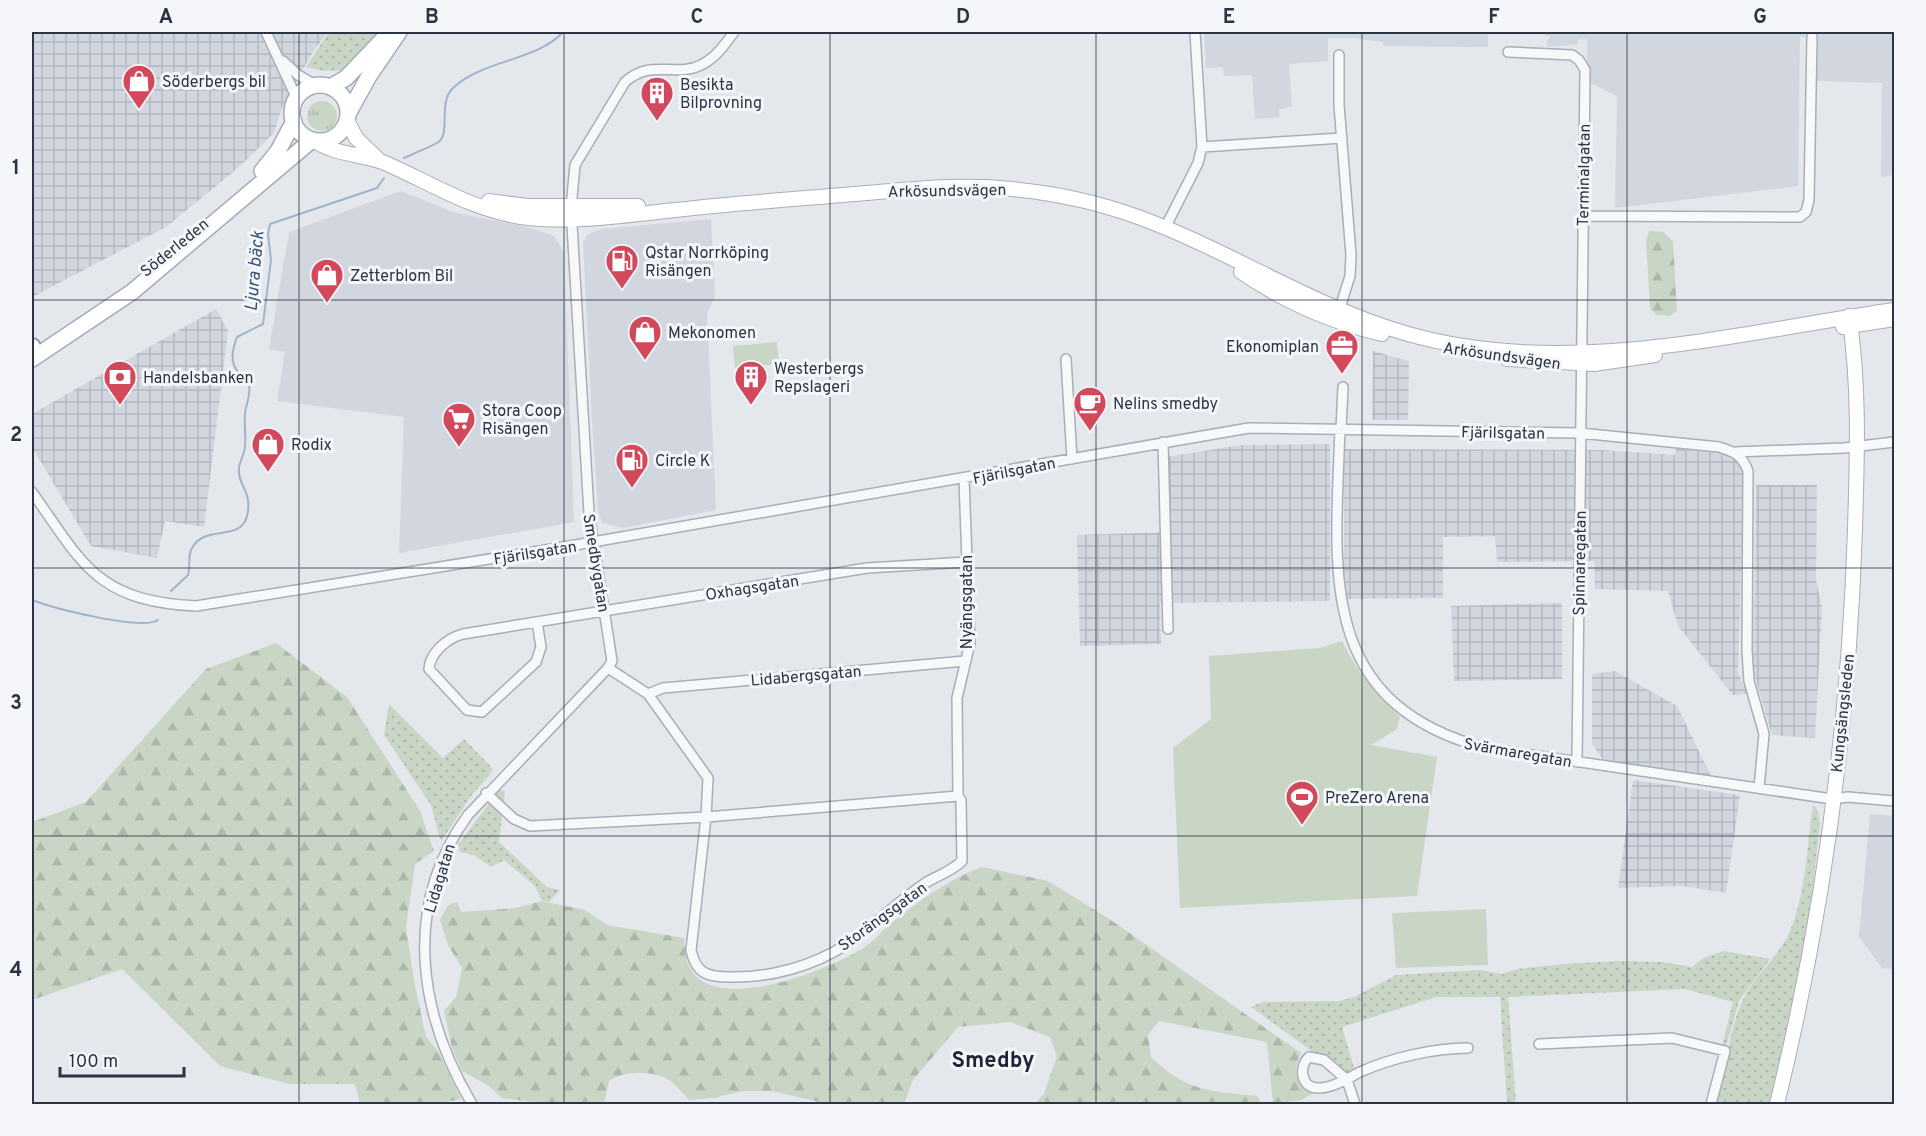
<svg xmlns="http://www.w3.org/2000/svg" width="1926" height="1136" viewBox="0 0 1926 1136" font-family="Overpass,sans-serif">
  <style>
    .built { fill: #d2d6de }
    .industrial { fill: url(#industrial-grid) }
    .grass { fill: url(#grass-dots) }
    .forest { fill: url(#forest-firs) }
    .park { fill: url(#park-tufts) }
    .garden { fill: #c9d6c5 }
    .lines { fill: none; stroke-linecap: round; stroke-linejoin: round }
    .stream { stroke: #9fb4cc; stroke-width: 2 }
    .street-casing { stroke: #a9aeb7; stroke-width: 12 }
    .secondary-casing { stroke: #a9aeb7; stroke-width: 16 }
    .primary-casing { stroke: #a3abb8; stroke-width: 18 }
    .highway-casing { stroke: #8b94a3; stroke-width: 20 }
    .street { stroke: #f7f8fa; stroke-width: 9 }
    .secondary { stroke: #fff; stroke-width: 14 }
    .primary { stroke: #fff; stroke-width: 15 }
    .highway { stroke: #fff; stroke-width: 16 }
    .grid { fill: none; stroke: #2b3445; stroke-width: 1.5; stroke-opacity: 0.55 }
    .labels { text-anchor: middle; stroke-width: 6; stroke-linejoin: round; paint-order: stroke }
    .poi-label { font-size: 16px; fill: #2b3445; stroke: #f4f6f9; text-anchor: start }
    .street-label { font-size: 16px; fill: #2b3445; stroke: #f4f6f9 }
    .water-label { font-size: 18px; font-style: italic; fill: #34527a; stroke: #f4f6f9 }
    .district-label { font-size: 22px; font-weight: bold; fill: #1d2536; stroke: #f4f6f9 }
    .neatline { fill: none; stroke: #2b3445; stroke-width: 2 }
    .grid-label { font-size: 20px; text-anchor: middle; font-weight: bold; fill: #2b3445 }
  </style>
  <defs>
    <pattern id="industrial-grid" width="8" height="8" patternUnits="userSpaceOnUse" patternTransform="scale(1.5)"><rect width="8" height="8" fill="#d2d6de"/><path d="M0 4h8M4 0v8" fill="none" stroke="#b4b8c0"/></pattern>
    <pattern id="grass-dots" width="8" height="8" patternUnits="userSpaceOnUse" patternTransform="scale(1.5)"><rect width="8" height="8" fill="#c9d6c5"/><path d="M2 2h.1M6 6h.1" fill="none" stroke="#adb8ab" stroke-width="1.8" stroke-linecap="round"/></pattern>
    <pattern id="forest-firs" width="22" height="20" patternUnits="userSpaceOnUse" patternTransform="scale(1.5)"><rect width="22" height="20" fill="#c9d6c5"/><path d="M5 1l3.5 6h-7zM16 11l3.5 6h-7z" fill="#adb8ab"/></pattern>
    <pattern id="park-tufts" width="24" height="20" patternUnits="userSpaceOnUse" patternTransform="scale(1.5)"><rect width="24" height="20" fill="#c9d6c5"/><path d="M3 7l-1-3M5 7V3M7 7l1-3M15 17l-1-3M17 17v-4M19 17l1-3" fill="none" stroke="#adb8ab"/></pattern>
  </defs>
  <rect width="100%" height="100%" fill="#e4e7ec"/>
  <path class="built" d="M1204,32H1488V47L1383,46V42L1354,38H1328V61L1289,64L1292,106L1279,110L1280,117L1255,119L1252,75L1224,76L1223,67L1206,68Z
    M1544,32H1894V175L1881,177L1882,83L1816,81L1817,37H1800L1798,186L1615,208L1617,96L1591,83L1587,63V39H1578V43L1574,45L1547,47V40L1551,36H1545Z
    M401,191L456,213L531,228L554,236L564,252L574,522L399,553L404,417L277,401L285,352L269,349L289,232Z
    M711,219L715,296L707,314L716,510L624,528L602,523L598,511L592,421L583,242L588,234L602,229Z
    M1870,814L1894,816V969L1882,968L1859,937Z"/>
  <path class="industrial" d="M32,32H328L314,50L282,107L274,133L238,168L166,227L34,296Z
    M216,309L228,331L204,527L165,521L157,558L91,546L32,447V414Z
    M1373,351L1409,361L1408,420H1372Z
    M1330,444V601L1160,603L1161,644L1080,646L1077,535L1168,532L1166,457L1241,445Z
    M1344,449L1602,450L1675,455L1676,449L1727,453L1737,459L1744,475L1738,672L1747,694L1733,695L1678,626L1668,591L1595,589L1594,561L1497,562L1495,536L1443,537V598L1344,599Z
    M1756,485H1817L1816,580L1822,608L1815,738L1772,735L1753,670Z
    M1562,603V679L1454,681L1451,606Z
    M1615,671L1677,706L1711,776L1603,760L1592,744V674Z
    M1633,780L1740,795L1726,893L1683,886L1618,888Z"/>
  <path class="grass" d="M329,32H381L351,70L325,71L306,67Z
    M389,704L443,758L464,739L492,768V772L471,796L442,840L440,839L431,805L384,735Z
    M499,790L505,791L499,842L547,887L560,890L549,902L542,901L535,886L504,860L491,867L474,855L460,852L458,845Z
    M1813,805L1818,811L1820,823L1809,923L1772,1104H1717C1726,1071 1729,1024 1746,994C1759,971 1780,955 1790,931C1806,893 1807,846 1813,805Z
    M1724,951L1770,959L1739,1001L1725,1051L1721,1050L1733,1002L1685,989L1508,997L1516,1104H1507L1500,997H1436L1342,1027L1354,1068L1361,1072L1347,1080L1324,1060L1251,1007L1262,1002L1339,1001L1354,997L1396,975L1481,970L1502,974L1517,969L1564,964L1618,961L1662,962L1692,967L1703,958Z"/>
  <path class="forest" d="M1649,231L1663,232L1673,241L1677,311L1670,316L1657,315L1650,308L1646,241Z
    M276,643L347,697L420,811L434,851L415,864L406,927L414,981L426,1037L438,1051L461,1099L435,1104H360L355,1084H289L220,1066L122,969L32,1000V822L86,802L206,669Z
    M982,867L1048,881L1108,918L1301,1053C1292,1071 1295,1084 1314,1093L1301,1100L1273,1104L1267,1042L1159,1021L1148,1035L1151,1057C1188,1092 1208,1091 1257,1096L1261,1104H1034L1044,1094L1057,1056L1050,1037L1010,1022L958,1027L913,1080L904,1104H828L772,1091H743L714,1098L689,1100C684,1094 678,1087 672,1082C655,1070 626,1070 609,1081L604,1104H549L502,1098L489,1086L462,1071L452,1048L444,1011L456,997L462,968L448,945L440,920L448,905L457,902L461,912L516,908L542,901L585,910L607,925L684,938C685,950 685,962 693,973C724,1012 831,969 865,947C874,941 881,932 889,925C917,902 947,880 982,867Z"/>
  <path class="park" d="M307 116a15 15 0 1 1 30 0a15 15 0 1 1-30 0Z"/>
  <path class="garden" d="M777,342L779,364L735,368L733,346Z
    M1342,641C1356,670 1376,695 1400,717L1397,729L1371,745L1437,757L1417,896L1180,908L1173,748L1211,719L1209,656L1319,648Z
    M1486,909L1488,965L1396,968L1392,913Z"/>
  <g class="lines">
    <path class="stream" d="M404,158C414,153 428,148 437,143C452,135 437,103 453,88C482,60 537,61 563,32
      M171,591L188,575C191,566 187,557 192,548C205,524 241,542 247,516C253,490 237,486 239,468C240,460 245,453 245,446C246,435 244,424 245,413C246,405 251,394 249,386C247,379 242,377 238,372C229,361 233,348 237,337L263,324L271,260L268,234L270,224L377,188L384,178
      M32,600C53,608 141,631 158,620"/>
    <g class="street-casing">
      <path id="street" d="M266,32L297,99
        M1508,52L1572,55L1579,60L1585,70L1577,762
        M283,61L298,75L317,86
        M1202,147L1342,138
        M1583,216L1800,217L1806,212L1809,200L1812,37
        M1165,228L1198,163L1202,147L1195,32
        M1338,314L1350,276L1351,255L1339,105V55
        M1066,359L1072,459
        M1340,429C1335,571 1316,703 1485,748L1832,799L1848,797L1894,801
        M1341,429L1343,387
        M1163,442L1168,629
        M1735,452L1844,448L1894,442
        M32,492C83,564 96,601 196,606L558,548L1249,428L1580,433L1719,447C1735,452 1742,455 1748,471L1747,651L1749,681L1764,734L1759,788
        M537,622L541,647L536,662L482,712L467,710L429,669C430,652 448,638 463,634L867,568L967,562
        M608,668L648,694L708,778L706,817L958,796
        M648,694L663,688L965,661
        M486,793L514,819L530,826L706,817L691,950C696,974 708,977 730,977C770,978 814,966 847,944C875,925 899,900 927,882C939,875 952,871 962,861L961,800L958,796L957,698L970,643L964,479
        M1539,1044L1672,1038L1725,1051L1711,1104
        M472,1104C418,1013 402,906 468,815L608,668L612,661L589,513L571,208L575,165L625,82C652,58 675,78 701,65C716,58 725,44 734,32
        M1355,1104L1347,1080L1324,1060L1309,1057C1299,1066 1300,1087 1317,1088C1331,1089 1348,1078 1360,1072C1391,1058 1434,1048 1468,1048"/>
    </g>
    <g class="secondary-casing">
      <path id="secondary" d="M347,120L356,138L378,159
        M315,141C335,155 363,154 385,163C431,183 470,209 521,217C573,224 625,215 676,210C736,203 796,199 855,194C907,190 959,183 1011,189C1054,193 1097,202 1138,217C1231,251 1313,307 1408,334C1567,379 1736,333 1894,310
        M489,201L528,206H638
        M1241,272C1285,302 1330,322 1382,334
        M1843,327L1894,319
        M1507,359L1594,364L1655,355
        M1777,1104C1823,917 1849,723 1855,529C1857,459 1860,386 1849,316"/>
    </g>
    <g class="primary-casing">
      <path id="primary" d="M292 113a28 28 0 1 1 56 0a28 28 0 1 1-56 0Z
        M330,87L346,78L390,32
        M348,114L369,76L399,32
        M262,171L278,151L294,121
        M32,359L132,292L312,140"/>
    </g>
    <g class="highway-casing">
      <path id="highway" d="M32,348V347"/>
    </g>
    <use href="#street" class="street"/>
    <use href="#secondary" class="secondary"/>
    <use href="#primary" class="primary"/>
    <use href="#highway" class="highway"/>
  </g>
  <path class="grid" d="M299,32V1104M564,32V1104M830,32V1104M1096,32V1104M1362,32V1104M1627,32V1104M32,300H1894M32,568H1894M32,836H1894"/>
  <defs>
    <g id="shop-pin" transform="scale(1.725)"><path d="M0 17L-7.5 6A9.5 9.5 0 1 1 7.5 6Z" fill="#d1495b" stroke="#f4f6f9"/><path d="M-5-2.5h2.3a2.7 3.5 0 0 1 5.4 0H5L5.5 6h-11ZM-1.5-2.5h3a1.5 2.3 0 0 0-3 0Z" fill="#fff"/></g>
    <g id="building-pin" transform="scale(1.725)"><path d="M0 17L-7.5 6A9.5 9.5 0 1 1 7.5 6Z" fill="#d1495b" stroke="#f4f6f9"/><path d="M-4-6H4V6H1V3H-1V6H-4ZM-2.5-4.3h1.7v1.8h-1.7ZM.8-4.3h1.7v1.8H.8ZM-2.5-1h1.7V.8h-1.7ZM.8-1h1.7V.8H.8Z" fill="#fff"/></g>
    <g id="fuel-pin" transform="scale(1.725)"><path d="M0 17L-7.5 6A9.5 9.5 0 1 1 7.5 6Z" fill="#d1495b" stroke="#f4f6f9"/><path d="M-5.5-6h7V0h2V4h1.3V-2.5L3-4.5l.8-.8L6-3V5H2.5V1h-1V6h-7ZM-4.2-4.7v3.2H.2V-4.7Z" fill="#fff"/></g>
    <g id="office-pin" transform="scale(1.725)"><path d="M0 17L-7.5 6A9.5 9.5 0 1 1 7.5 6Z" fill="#d1495b" stroke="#f4f6f9"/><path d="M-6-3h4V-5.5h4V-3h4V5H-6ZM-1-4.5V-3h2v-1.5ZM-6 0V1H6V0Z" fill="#fff"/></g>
    <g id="bank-pin" transform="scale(1.725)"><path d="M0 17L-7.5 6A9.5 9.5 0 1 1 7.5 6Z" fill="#d1495b" stroke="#f4f6f9"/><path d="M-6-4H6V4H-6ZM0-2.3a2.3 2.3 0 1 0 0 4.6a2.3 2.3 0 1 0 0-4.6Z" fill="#fff"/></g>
    <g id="cafe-pin" transform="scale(1.725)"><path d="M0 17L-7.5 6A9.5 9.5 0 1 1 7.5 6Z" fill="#d1495b" stroke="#f4f6f9"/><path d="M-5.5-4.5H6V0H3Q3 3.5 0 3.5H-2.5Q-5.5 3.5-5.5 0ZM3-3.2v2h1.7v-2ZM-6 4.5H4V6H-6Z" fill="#fff"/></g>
    <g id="supermarket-pin" transform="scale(1.725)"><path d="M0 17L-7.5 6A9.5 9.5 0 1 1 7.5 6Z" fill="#d1495b" stroke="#f4f6f9"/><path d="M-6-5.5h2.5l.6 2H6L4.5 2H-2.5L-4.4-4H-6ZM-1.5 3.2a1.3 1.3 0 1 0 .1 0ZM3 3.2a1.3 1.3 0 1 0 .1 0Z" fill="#fff"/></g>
    <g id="stadium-pin" transform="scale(1.725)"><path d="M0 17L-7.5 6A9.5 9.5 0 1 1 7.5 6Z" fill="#d1495b" stroke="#f4f6f9"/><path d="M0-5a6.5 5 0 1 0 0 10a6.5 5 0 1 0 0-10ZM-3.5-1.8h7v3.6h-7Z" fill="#fff"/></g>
  </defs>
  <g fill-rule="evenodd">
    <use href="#shop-pin" x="139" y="81"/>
    <use href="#building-pin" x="657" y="93"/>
    <use href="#fuel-pin" x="622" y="261"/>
    <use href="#shop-pin" x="327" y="275"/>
    <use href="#shop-pin" x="645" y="332"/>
    <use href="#office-pin" x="1342" y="346"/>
    <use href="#bank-pin" x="120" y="377"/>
    <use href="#building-pin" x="751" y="377"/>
    <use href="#cafe-pin" x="1090" y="403"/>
    <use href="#supermarket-pin" x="459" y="419"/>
    <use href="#shop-pin" x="268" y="444"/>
    <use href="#fuel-pin" x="632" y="460"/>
    <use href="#stadium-pin" x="1302" y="797"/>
  </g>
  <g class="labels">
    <g class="poi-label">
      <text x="162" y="87">Söderbergs bil</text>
      <text x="680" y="90">Besikta<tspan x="680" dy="18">Bilprovning</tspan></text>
      <text x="645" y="258">Qstar Norrköping<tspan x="645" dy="18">Risängen</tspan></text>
      <text x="350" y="281">Zetterblom Bil</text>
      <text x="668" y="338">Mekonomen</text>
      <text x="1319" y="352" text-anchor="end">Ekonomiplan</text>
      <text x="774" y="374">Westerbergs<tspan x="774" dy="18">Repslageri</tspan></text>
      <text x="143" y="383">Handelsbanken</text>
      <text x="1113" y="409">Nelins smedby</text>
      <text x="482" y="416">Stora Coop<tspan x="482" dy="18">Risängen</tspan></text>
      <text x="291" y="450">Rodix</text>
      <text x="655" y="466">Circle K</text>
      <text x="1325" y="803">PreZero Arena</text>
    </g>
    <g class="street-label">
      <text transform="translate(1583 175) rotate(-89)" y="6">Terminalgatan</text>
      <text transform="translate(947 190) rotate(-1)" y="6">Arkösundsvägen</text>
      <text transform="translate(174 247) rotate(-39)" y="6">Söderleden</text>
      <text transform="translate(1502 355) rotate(8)" y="6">Arkösundsvägen</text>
      <text transform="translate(1503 432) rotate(1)" y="6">Fjärilsgatan</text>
      <text transform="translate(1014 470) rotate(-11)" y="6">Fjärilsgatan</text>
      <text transform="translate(535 552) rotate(-9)" y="6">Fjärilsgatan</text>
      <text transform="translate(597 563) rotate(81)" y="6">Smedbygatan</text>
      <text transform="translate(1579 563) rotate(-89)" y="6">Spinnaregatan</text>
      <text transform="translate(752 587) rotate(-9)" y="6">Oxhagsgatan</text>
      <text transform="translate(966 602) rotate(-90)" y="6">Nyängsgatan</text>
      <text transform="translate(806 675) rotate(-5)" y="6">Lidabergsgatan</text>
      <text transform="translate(1842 713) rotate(-84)" y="6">Kungsängsleden</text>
      <text transform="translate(1518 752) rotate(10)" y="6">Svärmaregatan</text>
      <text transform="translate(439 878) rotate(-73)" y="6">Lidagatan</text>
      <text transform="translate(882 916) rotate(-36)" y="6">Storängsgatan</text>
    </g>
    <g class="water-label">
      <text transform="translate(254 271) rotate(-85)" y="6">Ljura bäck</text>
    </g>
    <g class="district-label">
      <text x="993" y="1067">Smedby</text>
    </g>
  </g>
  <rect width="1926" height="1136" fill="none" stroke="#f4f6f9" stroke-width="66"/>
  <path d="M60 1067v9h124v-9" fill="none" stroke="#2b3445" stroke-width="3"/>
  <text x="69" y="1067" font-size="18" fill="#2b3445" stroke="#f4f6f9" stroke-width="4.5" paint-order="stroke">100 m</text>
  <rect x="33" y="33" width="1860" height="1070" class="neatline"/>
  <g class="grid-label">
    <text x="166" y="23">A</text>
    <text x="432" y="23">B</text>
    <text x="697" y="23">C</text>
    <text x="963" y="23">D</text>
    <text x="1229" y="23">E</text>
    <text x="1494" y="23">F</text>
    <text x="1760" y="23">G</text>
    <text x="16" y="174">1</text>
    <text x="16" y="441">2</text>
    <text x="16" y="709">3</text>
    <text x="16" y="976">4</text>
  </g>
</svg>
